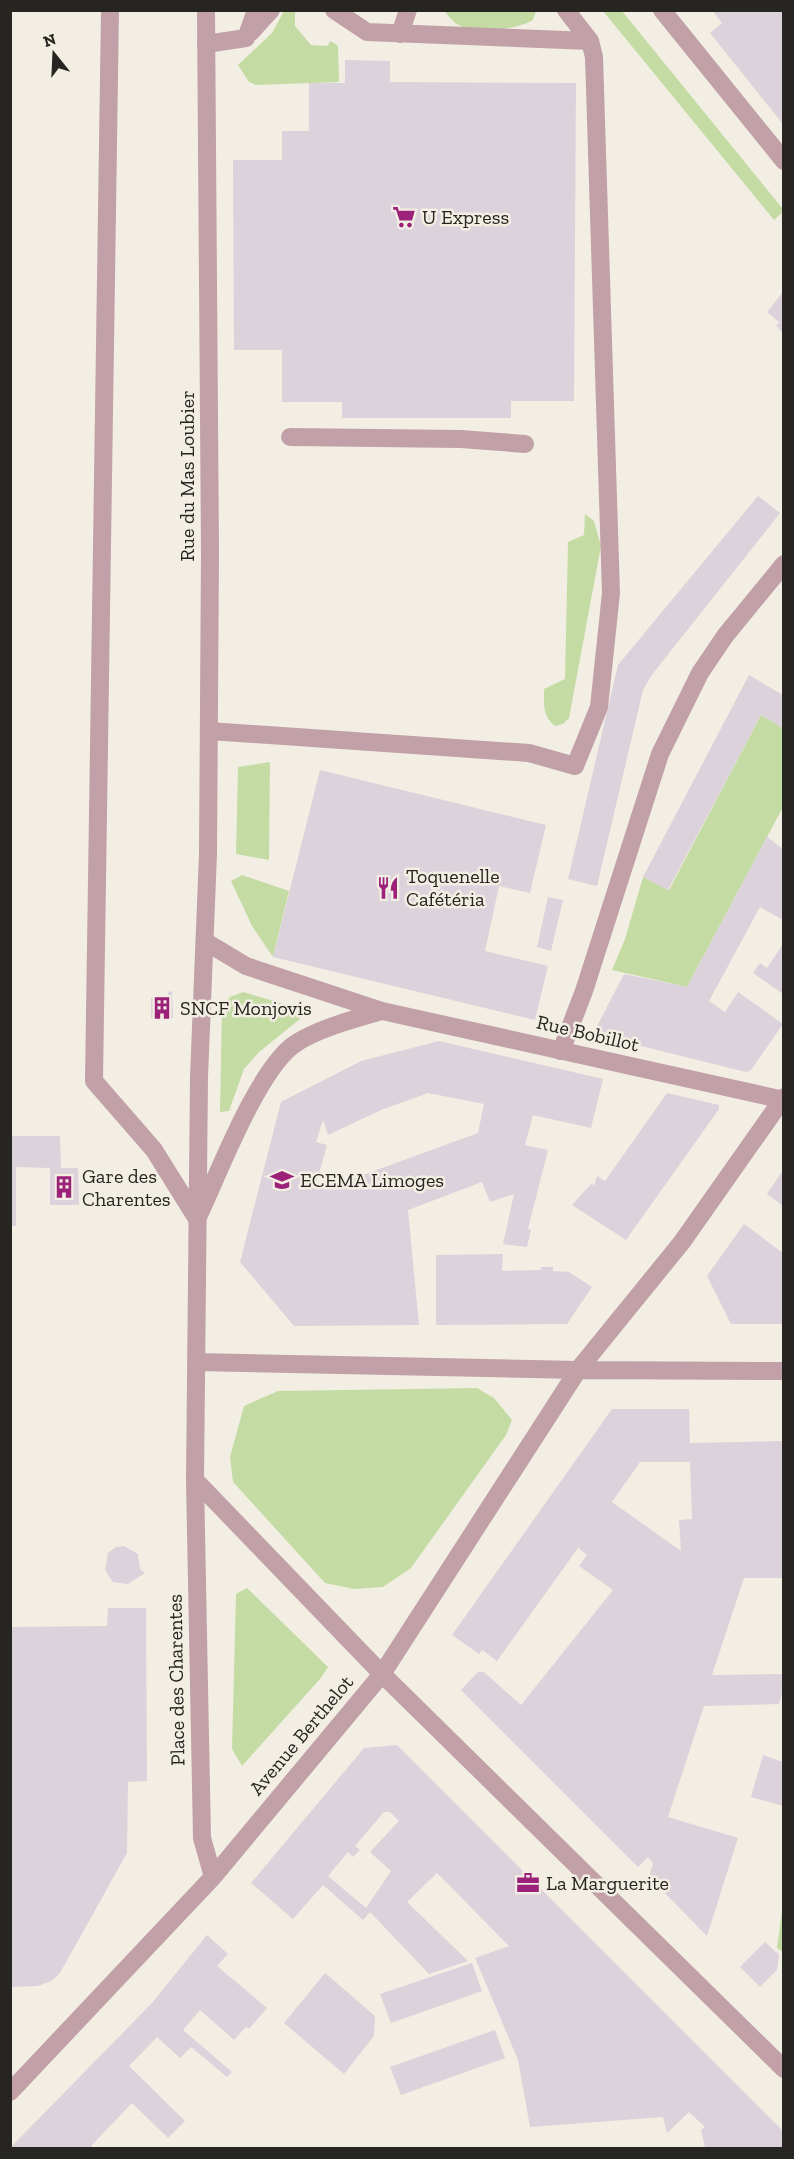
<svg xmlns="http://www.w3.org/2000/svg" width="794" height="2159" viewBox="0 0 794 2159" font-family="'Zilla Slab',serif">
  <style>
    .green { fill: #c4dca4 }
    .building { fill: #dbd2db; fill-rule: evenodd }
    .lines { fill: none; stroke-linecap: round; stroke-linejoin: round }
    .service { stroke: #c1a1a7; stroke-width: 18 }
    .minor { stroke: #c1a1a7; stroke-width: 18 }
    .labels { text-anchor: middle; stroke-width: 5; stroke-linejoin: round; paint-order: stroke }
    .poi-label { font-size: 20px; fill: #272521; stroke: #f3eee4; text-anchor: start }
    .street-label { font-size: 20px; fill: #272521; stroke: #f3eee4 }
  </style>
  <rect width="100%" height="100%" fill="#f3eee4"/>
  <path class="green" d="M284,11H295V26L311,45L327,46L331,41L338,46L339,82L256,85L249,82L238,65L272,33Z
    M444,11L536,10V11L533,20C516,30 475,35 457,24C452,21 448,15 444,11Z
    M603,11H622L783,209V212L774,220Z
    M585,514L594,521L601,546L569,718L563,724L555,726C542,716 544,704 544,689L565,679L568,542L584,535Z
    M761,715L783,728V807L687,987L612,970L625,939L643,877L669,890Z
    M270,762L269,860L236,854L238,767Z
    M242,875L289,891L273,957L252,926L231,881Z
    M243,992L297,1008L300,1019L259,1052L244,1069L229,1111L220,1112L222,1007L230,997Z
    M477,1388L494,1398L512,1420L506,1435L411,1568L383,1587L354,1589L325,1583L233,1482L230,1457L244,1406L278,1391Z
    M247,1588L328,1667L320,1679L242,1766L232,1749L236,1594Z
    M783,1904V1952L777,1948Z"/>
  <path class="building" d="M712,10H783L782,123L710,33L722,23Z
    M345,60L390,61V82L576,83L574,401H511V418H342V402H282V350H234L233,160H282V131H309V83H345Z
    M783,292V334L776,325L780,323L767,312Z
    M758,496L780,513L651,676L643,690L597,886L568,879L618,665Z
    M749,675L783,695V728L761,715L668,890L643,877Z
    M320,770L546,825L530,893L499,886L485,951L548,966L535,1020L273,957Z
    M767,837L783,849V920L760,907L709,1001L725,1012L738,992L783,1024L751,1070L746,1072L593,1034L624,974L687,987Z
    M548,897L563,900L551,951L537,947Z
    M783,944V994L753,973L760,963L767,968Z
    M172,991L173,1018H151V998L167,997L168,992Z
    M439,1041L603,1079L591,1128L533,1115L525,1145L548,1150L528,1229L531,1230L527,1247L503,1244L514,1194L490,1202L482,1182L408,1210L419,1325L294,1326L240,1262L281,1102L361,1061ZM428,1093L484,1104L478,1133L333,1186L324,1189L315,1188L327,1145L316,1142L323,1120L328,1135L381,1110Z
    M667,1093L719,1105V1109L626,1240L572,1205L592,1183L594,1186L597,1176L605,1181Z
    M10,1136H60L61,1168H78L79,1205H50V1168L16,1167V1226H10Z
    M783,1170V1206L767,1194Z
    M744,1224L783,1253V1324H731L707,1276Z
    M503,1254L502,1271L541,1270V1267H553V1271L569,1272L592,1287L567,1324L436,1325V1255Z
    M612,1409H689L690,1443L783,1441V1578H744L712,1675L783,1674V1690L779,1704L704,1706L668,1817L738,1838L707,1936L649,1877L653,1863L648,1857L638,1867L461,1690L478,1672H484L521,1705L613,1590L579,1566L587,1555L578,1548L497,1661L482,1650L479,1654L452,1635ZM640,1462H690L692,1519L679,1520L681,1551L612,1502Z
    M124,1546L138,1554L140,1569L145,1573L128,1584L113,1582L105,1570L108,1553L116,1547Z
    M108,1608H146L147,1781L128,1782L127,1853L60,1973L53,1980L38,1986L10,1987V1627L107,1626Z
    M397,1745L783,2131V2148H705L701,2130L705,2127L689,2112L667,2133L663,2117L530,2127L518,2060L475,1958L509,1946L437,1873L407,1902L468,1961L429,1974L370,1912L363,1920L323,1885L293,1919L251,1883L364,1748ZM384,1812H390L399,1821L370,1852L391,1871L366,1908L328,1876L348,1852L353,1857L360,1850L355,1846Z
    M763,1755L783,1762V1806L751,1797Z
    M207,1935L228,1954L217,1966L267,2008L249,2029L246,2027L234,2040L200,2010L183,2030L232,2072L227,2077L191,2047L180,2058L157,2037L129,2066L185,2121L168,2138L132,2103L91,2146L93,2148H10L152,2003Z
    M765,1942L779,1955L777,1970L760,1987L740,1967Z
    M472,1963L482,1991L391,2023L380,1994Z
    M325,1973L375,2016L374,2036L344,2074L284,2023Z
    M495,2030L505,2058L401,2095L390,2067Z"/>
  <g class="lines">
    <path class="service" d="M110,10L94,1081L154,1150L197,1219
      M334,10L367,32L590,41
      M251,32L271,10
      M400,34L408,10
      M206,44L246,38L256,10
      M290,437L461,439L525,444
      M209,731L529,753L575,766L599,707L611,593L594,57L590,41L566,10
      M561,1051L584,991L660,754L700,673L725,636L784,564"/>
    <path class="minor" d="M206,10L210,553L208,854L199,1077L195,1480L202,1838L213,1877
      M662,10L784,161
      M206,942L246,966L382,1011L784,1100
      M199,1215C220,1170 256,1075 292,1046C313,1030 357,1018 382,1011
      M196,1362L578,1370L784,1371
      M195,1480L382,1674L784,2069
      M10,2092L213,1877L382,1674L578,1370L682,1242L784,1097"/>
  </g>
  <defs>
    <g id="supermarket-bare" transform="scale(1.8)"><path d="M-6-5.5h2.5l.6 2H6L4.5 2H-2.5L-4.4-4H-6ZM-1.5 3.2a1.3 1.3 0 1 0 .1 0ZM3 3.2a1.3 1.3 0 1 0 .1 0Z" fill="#9c2179" stroke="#f3eee4" stroke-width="2.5" paint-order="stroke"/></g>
    <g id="restaurant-bare" transform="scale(1.8)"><path d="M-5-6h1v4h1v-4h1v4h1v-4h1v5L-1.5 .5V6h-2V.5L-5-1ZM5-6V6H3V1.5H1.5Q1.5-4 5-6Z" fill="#9c2179" stroke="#f3eee4" stroke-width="2.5" paint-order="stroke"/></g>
    <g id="building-bare" transform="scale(1.8)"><path d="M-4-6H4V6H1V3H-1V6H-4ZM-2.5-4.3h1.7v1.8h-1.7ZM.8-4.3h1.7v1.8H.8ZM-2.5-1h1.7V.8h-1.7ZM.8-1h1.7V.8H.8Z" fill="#9c2179" stroke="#f3eee4" stroke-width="2.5" paint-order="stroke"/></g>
    <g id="university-bare" transform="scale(1.8)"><path d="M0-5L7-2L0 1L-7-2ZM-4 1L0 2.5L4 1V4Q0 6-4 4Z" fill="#9c2179" stroke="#f3eee4" stroke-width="2.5" paint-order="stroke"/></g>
    <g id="office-bare" transform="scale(1.8)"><path d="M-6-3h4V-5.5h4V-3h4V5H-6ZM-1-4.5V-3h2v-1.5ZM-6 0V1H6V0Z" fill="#9c2179" stroke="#f3eee4" stroke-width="2.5" paint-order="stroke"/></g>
  </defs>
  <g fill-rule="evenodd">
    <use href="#supermarket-bare" x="404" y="217"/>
    <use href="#restaurant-bare" x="388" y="888"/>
    <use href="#building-bare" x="162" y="1008"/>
    <use href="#university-bare" x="282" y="1180"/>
    <use href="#building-bare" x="64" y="1187"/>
    <use href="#office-bare" x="528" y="1883"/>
  </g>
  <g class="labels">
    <g class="poi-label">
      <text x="422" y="224">U Express</text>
      <text x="406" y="883">Toquenelle<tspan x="406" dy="23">Cafétéria</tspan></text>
      <text x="180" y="1015">SNCF Monjovis</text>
      <text x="82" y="1183">Gare des<tspan x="82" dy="23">Charentes</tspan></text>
      <text x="300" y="1187">ECEMA Limoges</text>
      <text x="546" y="1890">La Marguerite</text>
    </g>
    <g class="street-label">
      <text transform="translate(187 476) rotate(-90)" y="7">Rue du Mas Loubier</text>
      <text transform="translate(588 1033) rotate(13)" y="7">Rue Bobillot</text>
      <text transform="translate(176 1680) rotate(-91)" y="7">Place des Charentes</text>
      <text transform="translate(301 1735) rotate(-50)" y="7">Avenue Berthelot</text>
    </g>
  </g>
  <rect width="794" height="2159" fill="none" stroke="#272521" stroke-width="24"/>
  <g transform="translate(54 54) rotate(342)" stroke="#f3eee4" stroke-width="4.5" paint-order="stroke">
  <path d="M0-4.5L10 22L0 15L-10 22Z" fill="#272521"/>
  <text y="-9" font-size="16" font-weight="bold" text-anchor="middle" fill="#272521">N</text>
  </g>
</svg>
